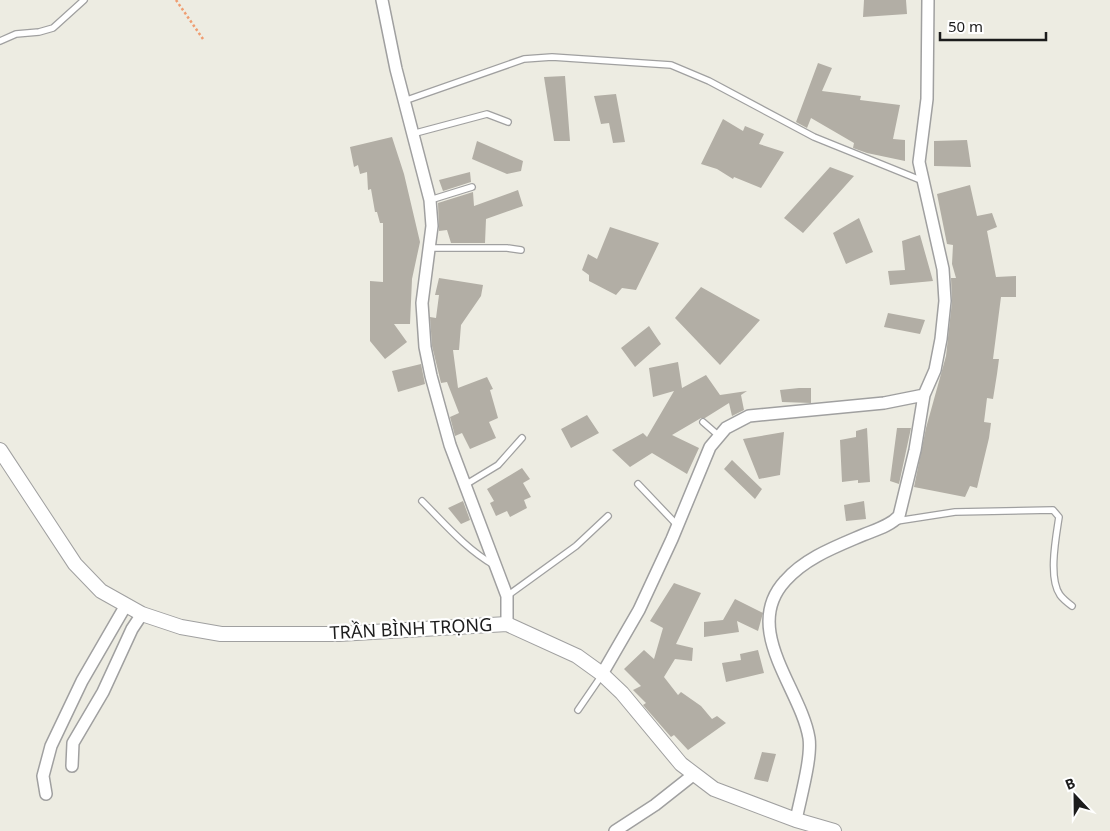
<svg xmlns="http://www.w3.org/2000/svg" width="1110" height="831" viewBox="0 0 1110 831" font-family="'Noto Sans',sans-serif">
  <style>
    .building { fill: #b2aea5 }
    .lines { fill: none; stroke-linecap: round; stroke-linejoin: round }
    .service-casing { stroke: #a0a0a0; stroke-width: 8 }
    .minor-casing { stroke: #a0a0a0; stroke-width: 14 }
    .tertiary-casing { stroke: #a0a0a0; stroke-width: 16 }
    .path { stroke: #ef9d71; stroke-width: 2.5; stroke-dasharray: 2.5 2.5; stroke-linecap: butt }
    .service { stroke: #fff; stroke-width: 5.5 }
    .minor { stroke: #fff; stroke-width: 11 }
    .tertiary { stroke: #fff; stroke-width: 14 }
    .labels { text-anchor: middle; stroke-width: 4.5; stroke-linejoin: round; paint-order: stroke }
    .street-label { font-size: 18px; fill: #1c1c1c; stroke: #fff }
  </style>
  <rect width="100%" height="100%" fill="#edece2"/>
  <path class="building" d="M864,0H906L907,14L863,17Z
    M818,63L832,68L822,91L861,96L860,100L900,105L893,139L905,140V161L867,153L853,148L854,143L811,118L807,128L796,122Z
    M565,76L570,141H554L544,77Z
    M616,94L625,142L613,143L609,123L601,124L594,96Z
    M723,119L743,131L745,126L764,134L759,144L784,152L761,188L734,177L733,179L717,169L701,164Z
    M392,137L404,174L420,242L412,279L410,324H394L407,342L385,359L370,341V281L383,282V223H380L377,212H375L371,189L368,190L367,172L360,174L358,165L354,167L350,147Z
    M967,140L971,167L934,166V141Z
    M477,141L523,161L521,171L507,174L472,159Z
    M830,167L854,176L803,233L784,218Z
    M470,172L471,182L443,191L439,180Z
    M970,185L977,216L992,213L997,227L987,231L996,277L1016,276V297H1001L993,359H999L997,374L993,399L987,398L984,422L991,423L989,438L977,488L970,486L965,497L914,487L926,428L946,356L952,302L951,278H956L952,264L953,245L947,244L937,194Z
    M518,190L523,206L486,219L485,243H451L447,230L439,231L438,203L473,192L474,206Z
    M859,218L873,252L846,264L833,233Z
    M610,227L659,243L636,290L622,288L616,295L589,281V275L582,270L588,254L597,259Z
    M920,235L933,281L890,285L888,271L905,270L902,241Z
    M439,278L483,285L481,296L461,325L459,350H453L458,388L487,377L493,389L490,390L498,418L489,422L496,438L470,449L462,433L455,436L450,417L459,413L447,382L441,383L432,346L430,317L436,318L439,295H435Z
    M701,287L760,320L720,365L675,318Z
    M888,313L925,320L920,334L884,327Z
    M649,326L661,344L635,367L621,348Z
    M678,362L682,388L706,375L720,395L747,391L741,395L744,410L732,416L729,403L705,418H701L672,435L699,448L687,474L652,453L630,467L612,450L643,433L647,437L674,391L653,397L649,368Z
    M421,364L425,384L398,392L392,371Z
    M799,388H811V403L782,402L780,390Z
    M587,415L599,433L571,448L561,429Z
    M867,428L870,482L858,483V480L842,482L840,440L856,437V431Z
    M897,428H911L899,484L890,481Z
    M784,432L780,475L759,479L743,439Z
    M732,460L762,489L755,499L724,469Z
    M522,468L530,479L523,483L531,497L524,500L527,508L510,517L507,511L496,516L490,503L494,501L487,489Z
    M463,501L470,520L461,524L448,508Z
    M864,501L866,519L846,521L844,505Z
    M674,583L701,593L676,644L693,648L692,661L675,659L664,677L678,695L681,692L701,706L712,719L717,716L726,723L688,750L674,735L671,737L643,705L646,703L633,690L641,686L624,669L644,650L654,659L663,628L650,621Z
    M735,599L763,613L758,631L737,621L739,632L704,637V622L723,620Z
    M758,650L764,673L726,682L722,663L741,660L740,654Z
    M762,752L776,754L768,782L754,779Z"/>
  <g class="lines">
    <g class="service-casing">
      <path id="service" d="M0,41L16,34L39,32L53,28L84,0
        M404,101L524,59L552,57L671,65L709,81L814,137L923,181
        M412,134L487,114L508,122
        M430,200L472,187
        M429,248H507L521,250
        M703,422L718,435
        M638,484L678,526
        M465,485L498,465L522,438
        M422,501C445,524 466,549 494,565
        M897,521L955,512L1053,510L1059,517C1056,537 1048,578 1060,595C1063,599 1068,603 1072,606
        M507,596L576,546L608,516
        M578,710L602,675"/>
    </g>
    <g class="minor-casing">
      <path id="minor" d="M382,0L396,69L430,200L432,226L422,303L425,347L431,376L450,445L507,596V624
        M602,674L639,610L672,539L710,447L726,428L749,416L884,403L924,395
        M72,766L73,743L103,692L132,629L142,614
        M46,794L43,776L51,746L82,681L126,605
        M796,820C800,799 812,758 809,738C801,689 741,629 785,581C805,558 835,547 863,535C875,530 890,526 899,516L915,450L924,395L935,370L941,339L945,301L943,269L919,162L927,99L928,0
        M615,831L655,805L693,775"/>
    </g>
    <g class="tertiary-casing">
      <path id="tertiary" d="M0,450L75,564L101,591L142,614L181,627L221,634H339L507,624L577,656L602,674L622,693L681,764L714,789L796,820L834,831"/>
    </g>
    <path class="path" d="M176,0L203,39"/>
    <use href="#service" class="service"/>
    <use href="#minor" class="minor"/>
    <use href="#tertiary" class="tertiary"/>
  </g>
  <g class="labels">
    <g class="street-label">
      <text transform="translate(411 629) rotate(-3)" y="6">TRẦN BÌNH TRỌNG</text>
    </g>
  </g>
  <g transform="translate(1075 796) rotate(338)" stroke="#ffffff" stroke-width="4" paint-order="stroke">
  <path d="M0-4L9 19L0 12L-9 19Z" fill="#1c1c1c"/>
  <text y="-8" font-size="14" font-weight="bold" text-anchor="middle" fill="#1c1c1c">B</text>
  </g>
  <path d="M940 32v8h106v-8" fill="none" stroke="#1c1c1c" stroke-width="2.5"/>
  <text x="948" y="32" font-size="15" fill="#1c1c1c" stroke="#ffffff" stroke-width="4" paint-order="stroke">50 m</text>
</svg>
